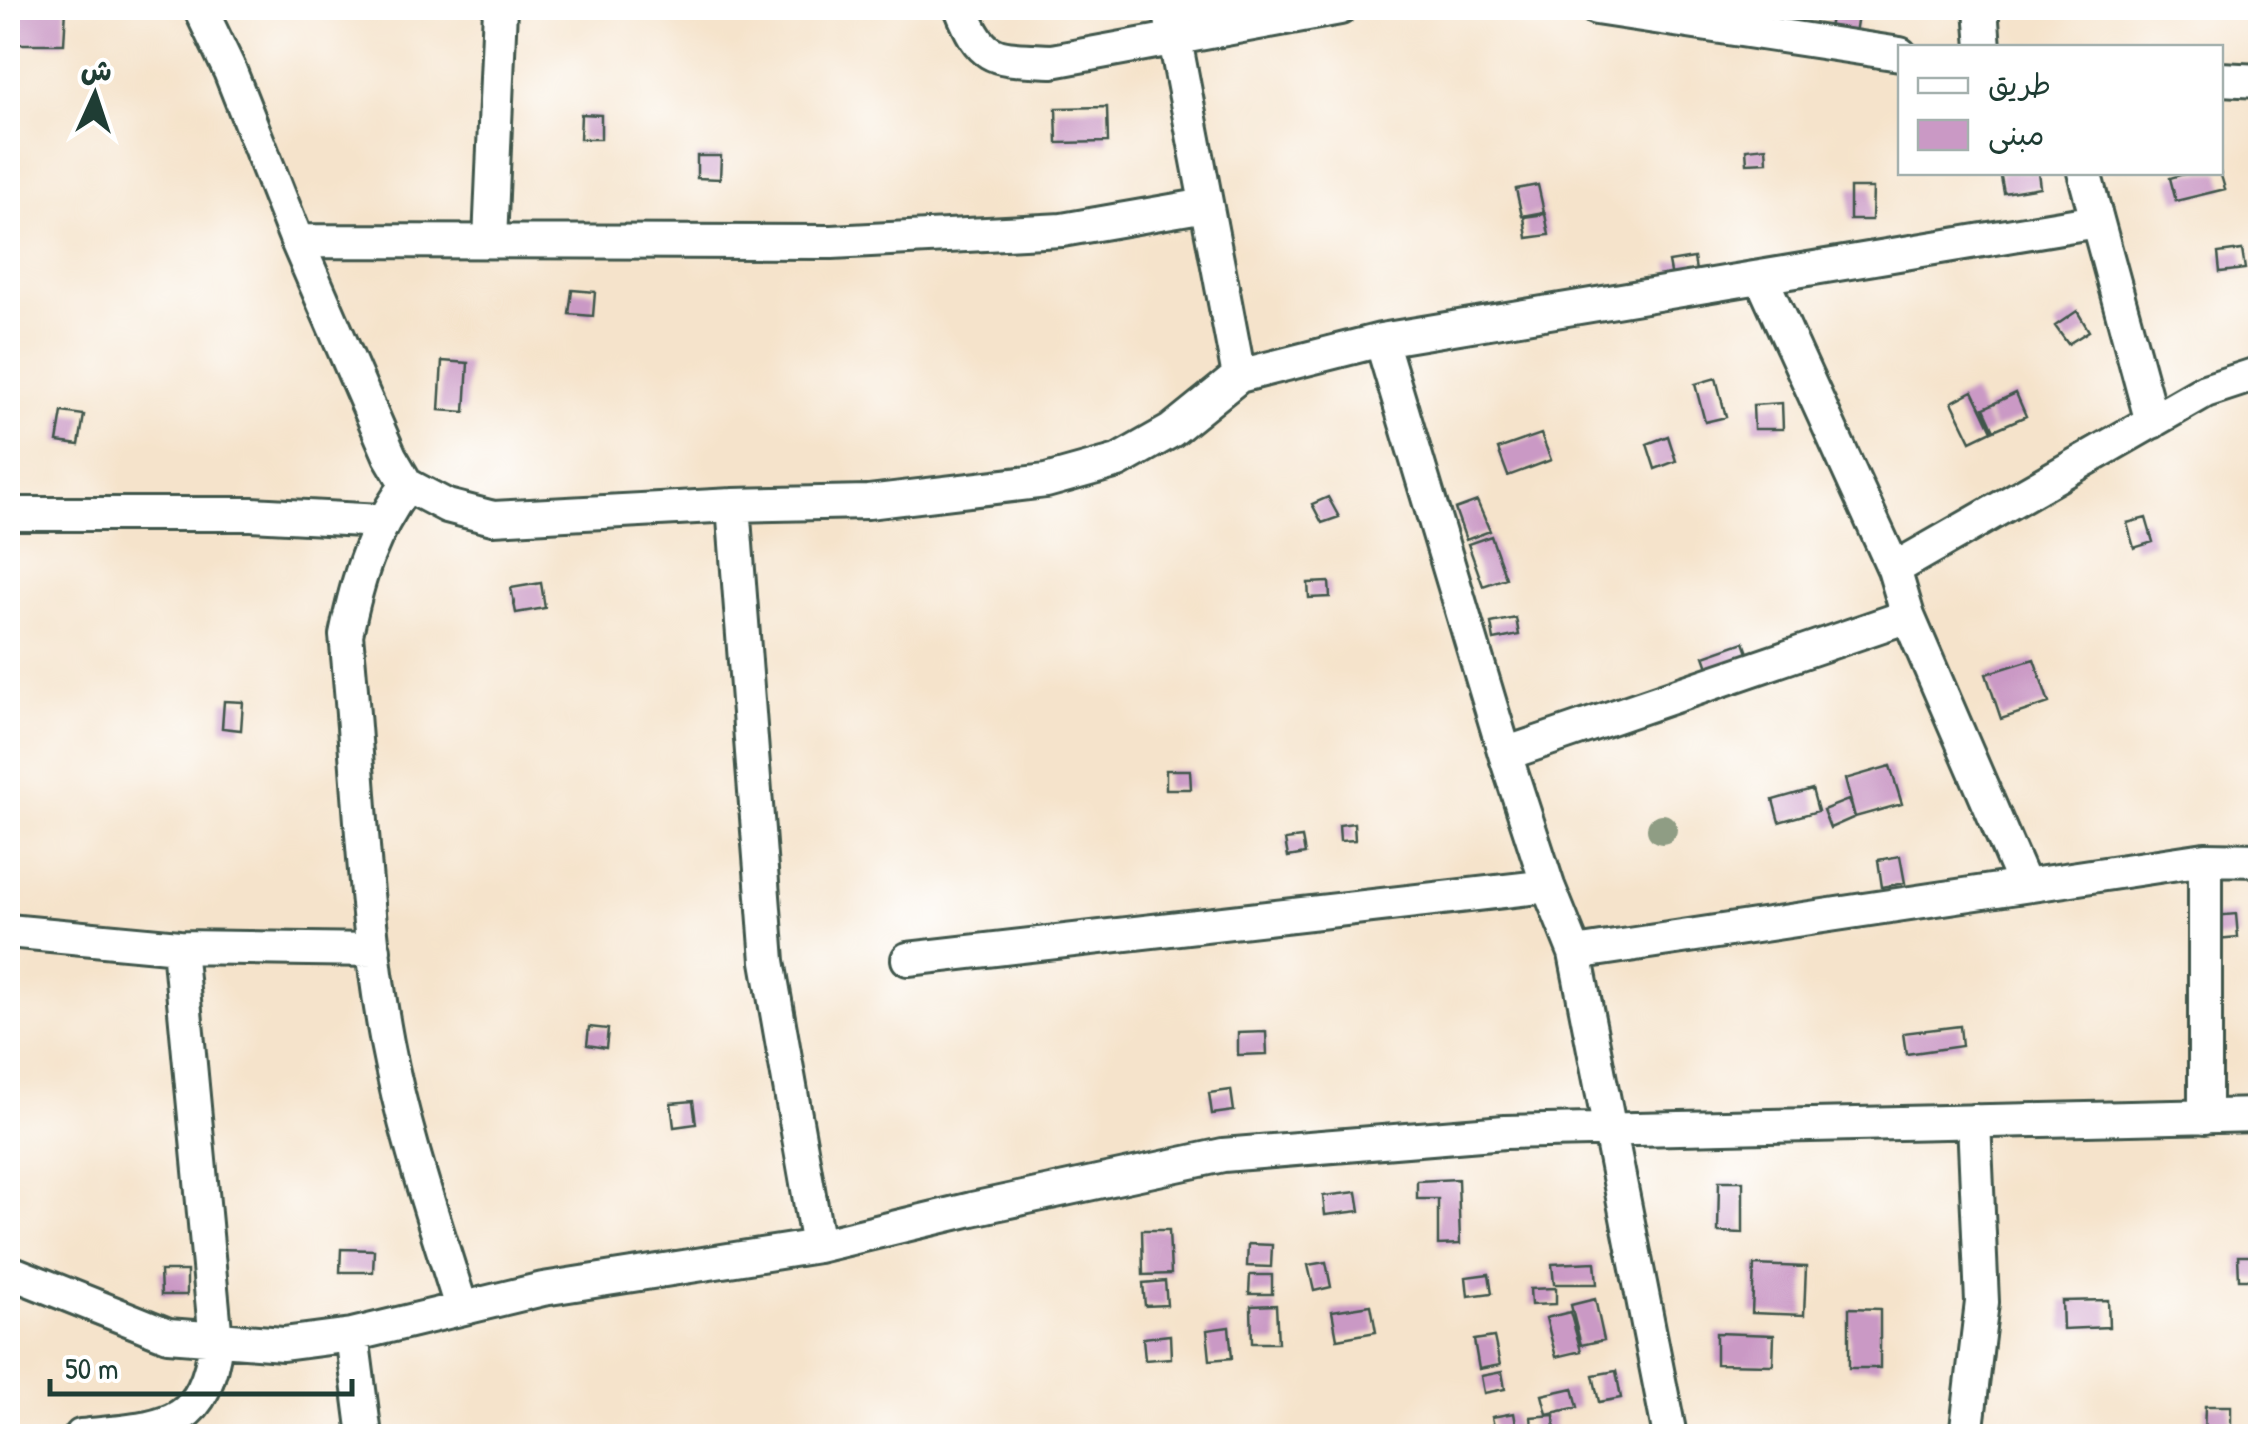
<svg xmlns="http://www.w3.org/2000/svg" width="2268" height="1444" viewBox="0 0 2268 1444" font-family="'Patrick Hand','Playpen Sans Arabic',sans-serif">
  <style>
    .building { fill: #ca99c5 }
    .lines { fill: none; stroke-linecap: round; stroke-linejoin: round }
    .minor-casing { stroke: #3f564b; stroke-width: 38 }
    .minor { stroke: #fff; stroke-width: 32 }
    .tree { fill: #8f9d84 }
  </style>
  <rect width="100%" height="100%" fill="#fff"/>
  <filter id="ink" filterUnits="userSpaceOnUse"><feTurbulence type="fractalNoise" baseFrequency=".01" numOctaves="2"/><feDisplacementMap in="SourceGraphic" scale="20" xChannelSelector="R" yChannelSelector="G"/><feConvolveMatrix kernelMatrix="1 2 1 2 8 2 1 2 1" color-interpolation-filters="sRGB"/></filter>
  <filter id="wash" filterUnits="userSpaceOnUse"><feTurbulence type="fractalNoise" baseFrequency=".0048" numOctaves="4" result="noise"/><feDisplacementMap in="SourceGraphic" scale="40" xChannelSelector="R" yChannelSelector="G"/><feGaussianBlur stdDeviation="2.25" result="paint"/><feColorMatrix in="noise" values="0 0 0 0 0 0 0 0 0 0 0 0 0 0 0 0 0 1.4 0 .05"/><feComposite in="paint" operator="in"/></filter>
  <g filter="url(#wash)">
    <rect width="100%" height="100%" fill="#f5e3cb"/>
    <g id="blocks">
      <path class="building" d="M8,8H66L64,44H8Z
        M1832,11L1858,15L1854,39L1828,35Z
        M1107,107L1108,142L1057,143L1056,108Z
        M581,114L601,115V139H580Z
        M1766,147L1767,162L1747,163L1746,149Z
        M697,156H721L720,179L697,178Z
        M2000,172H2038L2040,187L2004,193Z
        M2190,172H2220L2225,189L2176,201L2170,178Z
        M1538,185L1544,212L1522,216L1516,189Z
        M1850,188H1873L1872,220H1850Z
        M1545,214L1549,235L1527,238L1524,217Z
        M2242,250L2245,269L2220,272L2218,253Z
        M1694,258L1699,290L1675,294L1669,262Z
        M572,290L595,292L593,316L569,314Z
        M2077,311L2089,331L2068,344L2055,326Z
        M442,361L468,363L465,412L439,410Z
        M1716,378L1726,417L1705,422L1695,384Z
        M1973,391L1992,431L1971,441L1952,402Z
        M2016,393L2026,416L1994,430L1984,408Z
        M1782,403L1783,429H1754L1753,405Z
        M62,412L84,415L79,445L57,442Z
        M1541,434L1551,460L1508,476L1498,449Z
        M1668,436L1676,461L1655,469L1647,444Z
        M1328,497L1339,517L1322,523L1312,504Z
        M1477,501L1490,531L1466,540L1455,509Z
        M2146,518L2153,542L2134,548L2127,523Z
        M1491,536L1506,578L1483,586L1468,544Z
        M1329,582L1330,597L1309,598L1308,583Z
        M541,583L545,608L516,613L511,588Z
        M1516,618L1519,635L1494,640L1491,623Z
        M1744,642L1751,661L1711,676L1704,656Z
        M2034,659L2049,703L2001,719L1986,674Z
        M224,701L243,702L241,730L222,728Z
        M1890,766L1902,804L1855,817L1845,779Z
        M1166,770H1190L1191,789H1166Z
        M1812,789L1818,811L1779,822L1773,800Z
        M1848,800L1855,817L1830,828L1823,810Z
        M1354,823L1355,840L1340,841L1339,825Z
        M1302,838L1305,854L1288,857L1285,840Z
        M1900,856L1905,883L1882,887L1878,860Z
        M2236,914L2238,937L2205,940L2203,917Z
        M1960,1026L1962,1046L1906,1054L1903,1033Z
        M589,1027L608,1029L606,1048L587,1045Z
        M1266,1032L1267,1054L1238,1055V1033Z
        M1231,1090L1234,1111L1212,1114L1209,1093Z
        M693,1101L696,1124L674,1127L671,1103Z
        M1458,1179L1460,1244L1438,1245V1199H1417V1181Z
        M1719,1181H1743V1233L1718,1232Z
        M1357,1192L1360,1211L1325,1215L1323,1196Z
        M1142,1230H1169L1171,1274L1143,1275Z
        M1248,1244L1272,1245L1271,1267L1247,1266Z
        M341,1249L374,1250L373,1272H340Z
        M2238,1256H2260V1279H2239Z
        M1326,1262L1331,1287L1314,1291L1308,1265Z
        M1595,1262L1597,1284H1554L1552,1264Z
        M1754,1265L1806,1267L1804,1315L1752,1313Z
        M160,1271H187V1295H161Z
        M1489,1274L1492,1293L1468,1296L1466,1277Z
        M1250,1275H1272V1294H1249Z
        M1165,1281L1167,1305L1145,1306L1143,1283Z
        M1556,1288V1304L1531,1305L1530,1289Z
        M1595,1299L1604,1340L1581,1345L1571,1305Z
        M2108,1300L2109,1327L2063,1329L2062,1301Z
        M1276,1305L1278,1343H1252L1251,1306Z
        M1371,1305L1376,1332L1337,1339L1332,1311Z
        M1849,1308L1880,1309V1368H1849Z
        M1570,1312L1581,1351L1556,1357L1546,1318Z
        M1229,1327L1232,1358L1210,1360L1207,1330Z
        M1716,1333L1774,1335L1773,1365L1716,1364Z
        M1170,1335L1171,1358L1145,1360L1143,1338Z
        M1494,1337L1500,1365L1479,1369L1474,1340Z
        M1616,1371L1621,1398L1599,1402L1593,1375Z
        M1502,1372L1505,1389L1484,1393L1481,1376Z
        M1573,1388L1578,1407L1547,1414L1542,1395Z
        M2205,1406H2231V1436H2204Z
        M1514,1413L1518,1436H1496L1492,1417Z
        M1554,1415L1555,1436H1533L1531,1417Z"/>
    </g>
  </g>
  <g filter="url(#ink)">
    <use href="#blocks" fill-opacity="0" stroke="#3f564b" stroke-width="2.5"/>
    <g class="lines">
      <g class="minor-casing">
        <path id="minor" d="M200,8L230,71L297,241L390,456L407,485L447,506L493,518L733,505L868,502L1046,481L1118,461L1171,431L1239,376L1381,340L2097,221
          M961,8C983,64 996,58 1052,61L1340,8
          M1169,8L1239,376
          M1596,8L1900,54
          M1981,8L1984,48
          M2220,79L2260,81
          M2084,172L2152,422
          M297,241L832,242L1062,230L1206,205
          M490,241L500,8
          M1761,277L1894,569L1908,616L2024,885
          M1381,340L1505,754L1548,886L1575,953L1670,1436
          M407,485C371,534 358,576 346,635C360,770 362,909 387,1043C404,1133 434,1220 461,1307
          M733,505L768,961L818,1246
          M8,514H251L381,521
          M1894,569L2205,391L2260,373
          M1505,754L1908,616
          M2205,859V1117
          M8,931L179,947L374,950
          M1575,953L2205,859L2260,860
          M908,959L1548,886
          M8,1271L168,1335L283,1344L352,1335L543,1289L818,1246L972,1209L1223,1155L1505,1132L2260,1115
          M352,1335L365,1436
          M81,1436C161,1427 204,1433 216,1341L179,947
          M1966,1436L1982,1302L1974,1121"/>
      </g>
      <use href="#minor" class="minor"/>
    </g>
    <circle class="tree" cx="1662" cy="829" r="15"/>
  </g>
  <rect width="2268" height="1444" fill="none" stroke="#fff" stroke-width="40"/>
  <rect x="1898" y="45" width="325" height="130" fill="#ffffff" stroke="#a5b1ae" stroke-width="2.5"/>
  <rect x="1918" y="78" width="50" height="15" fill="#ffffff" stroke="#a5b1ae" stroke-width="2.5"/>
  <text x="1988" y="95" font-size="30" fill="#1f3d34">طريق</text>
  <rect x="1918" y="120" width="50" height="30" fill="#ca99c5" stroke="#a5b1ae" stroke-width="2.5"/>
  <text x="1988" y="145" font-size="30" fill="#1f3d34">مبنى</text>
  <g transform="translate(95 95) rotate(3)" stroke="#ffffff" stroke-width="8" paint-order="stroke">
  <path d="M0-8L18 38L0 25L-18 38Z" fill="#1f3d34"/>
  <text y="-15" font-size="28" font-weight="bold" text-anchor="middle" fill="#1f3d34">ش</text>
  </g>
  <path d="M50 1379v15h302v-15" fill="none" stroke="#1f3d34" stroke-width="5"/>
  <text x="65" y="1379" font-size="30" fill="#1f3d34" stroke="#ffffff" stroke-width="8" paint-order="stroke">50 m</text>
</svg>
